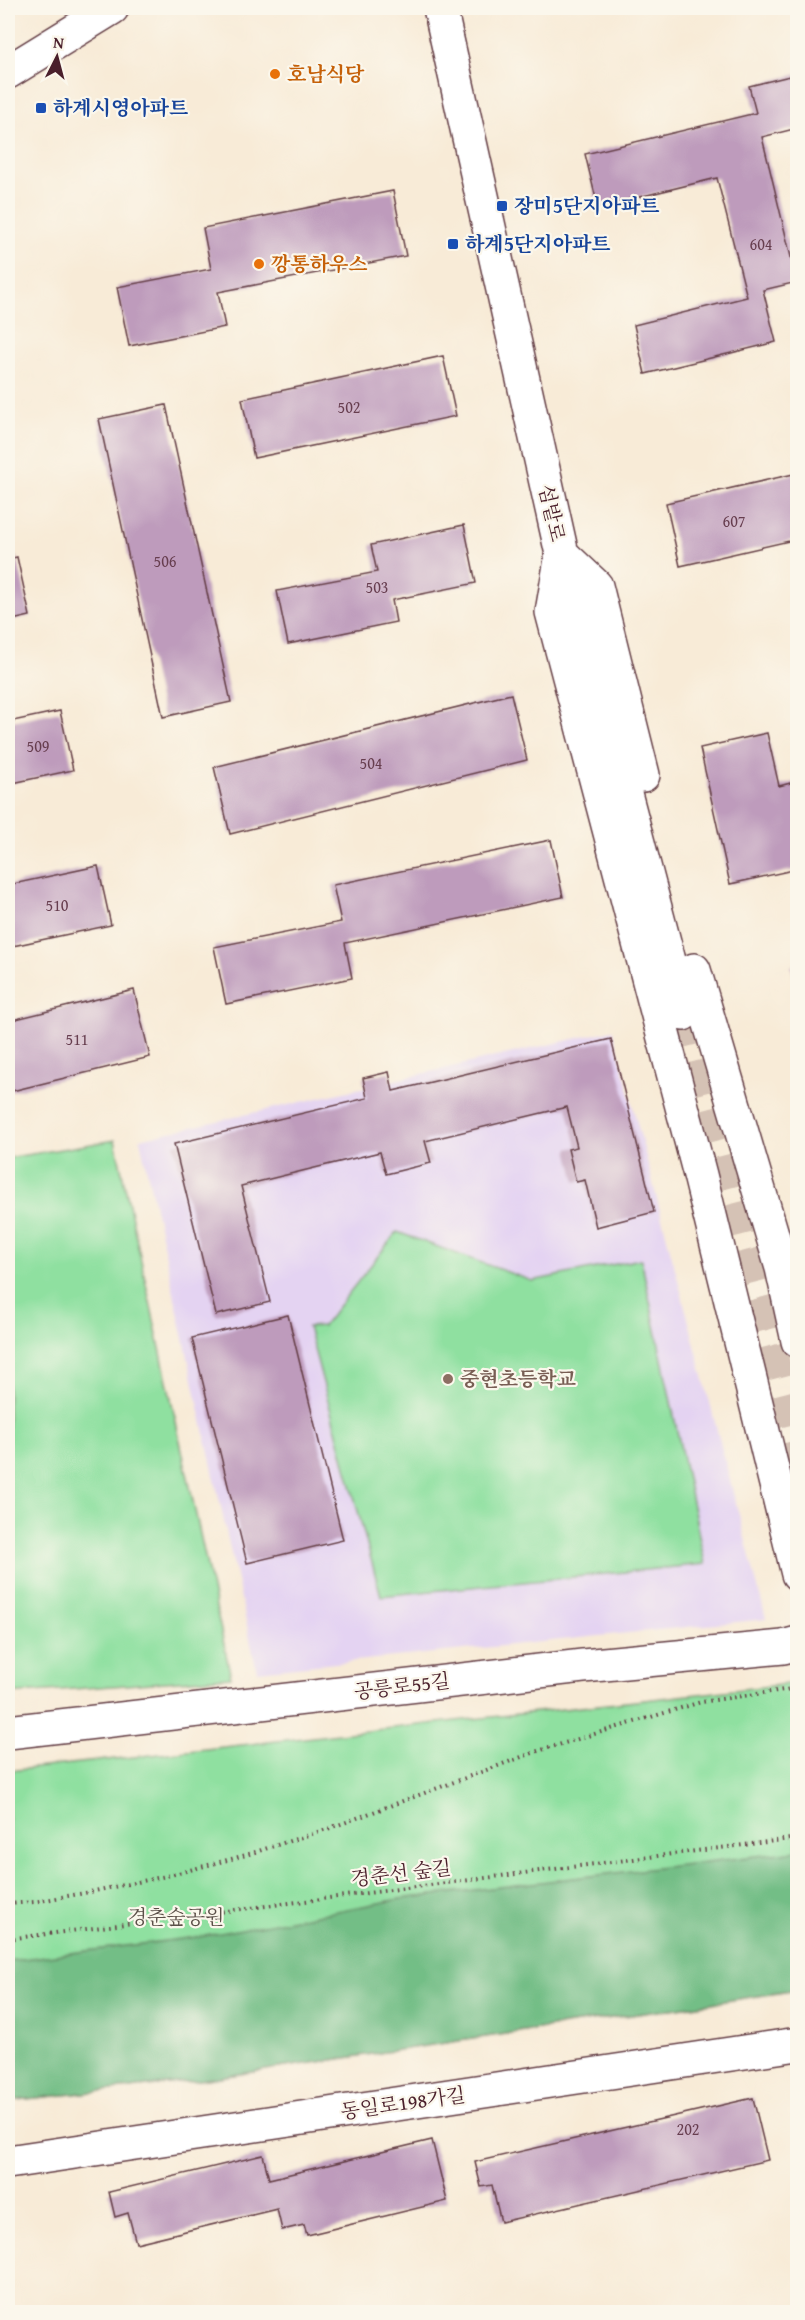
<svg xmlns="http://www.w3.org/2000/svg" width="805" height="2320" viewBox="0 0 805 2320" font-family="'Gentium Book Plus','Noto Serif KR',serif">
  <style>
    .built { fill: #e4d3f2 }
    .green { fill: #8fe0a0; stroke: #6c8066; stroke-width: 1.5 }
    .forest { fill: #73be86; stroke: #5e6e58; stroke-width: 1.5 }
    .building { fill: #be9bbc }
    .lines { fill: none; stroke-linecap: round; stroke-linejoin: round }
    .secondary-tunnel { stroke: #d5c2b5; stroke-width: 33; stroke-dasharray: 33 16; stroke-linecap: butt }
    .tertiary-casing { stroke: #643e45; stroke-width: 36 }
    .secondary-casing { stroke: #643e45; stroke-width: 36 }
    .path { stroke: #643e45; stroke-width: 4; stroke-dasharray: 1.5 4.5; stroke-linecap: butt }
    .tertiary { stroke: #fff; stroke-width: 33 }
    .secondary { stroke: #fff; stroke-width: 33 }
    .food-dot { fill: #e8710a; stroke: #fbf7ec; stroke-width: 2 }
    .transit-dot { fill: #1a4fb4; stroke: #fbf7ec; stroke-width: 2 }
    .education-dot { fill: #8d6e63; stroke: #fbf7ec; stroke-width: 2 }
    .labels { text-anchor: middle; stroke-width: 4.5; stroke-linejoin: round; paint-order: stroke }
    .number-label { font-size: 16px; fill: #673e4f }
    .food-label { font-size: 20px; font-weight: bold; fill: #c56008; stroke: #fbf7ec; text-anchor: start }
    .transit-label { font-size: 20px; font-weight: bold; fill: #164399; stroke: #fbf7ec; text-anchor: start }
    .street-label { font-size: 20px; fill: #4a1f2b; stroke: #fbf7ec }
    .education-label { font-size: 20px; font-weight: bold; fill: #785e54; stroke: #fbf7ec; text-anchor: start }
    .park-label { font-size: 20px; fill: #5b4f48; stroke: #fbf7ec }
  </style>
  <rect width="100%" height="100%" fill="#fbf7ec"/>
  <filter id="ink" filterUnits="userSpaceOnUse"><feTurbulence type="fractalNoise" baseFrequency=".0167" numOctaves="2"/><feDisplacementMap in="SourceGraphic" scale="12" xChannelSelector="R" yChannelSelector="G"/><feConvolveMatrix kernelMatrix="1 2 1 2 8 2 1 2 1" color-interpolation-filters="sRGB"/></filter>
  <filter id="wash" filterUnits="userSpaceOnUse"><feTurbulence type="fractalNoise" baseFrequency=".008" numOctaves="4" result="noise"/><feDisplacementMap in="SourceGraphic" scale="24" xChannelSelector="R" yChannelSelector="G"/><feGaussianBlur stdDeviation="1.35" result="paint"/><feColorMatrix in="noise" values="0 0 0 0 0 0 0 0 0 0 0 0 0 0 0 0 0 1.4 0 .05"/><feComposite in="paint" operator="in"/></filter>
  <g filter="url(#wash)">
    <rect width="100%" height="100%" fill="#f8ebd7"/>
    <path class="built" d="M613,1030L766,1619L257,1671L140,1139Z"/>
    <path class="green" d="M115,1140L231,1677L8,1694V1158Z
      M397,1232L532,1281L641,1259L705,1564L381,1596L308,1327L323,1326Z
      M797,1683V1990L186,2082L8,2101V1771Z"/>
    <path class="forest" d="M797,1851V1990L186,2082L8,2101V1961L205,1936L400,1899Z"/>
    <g id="blocks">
      <path class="building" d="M798,74V128L762,137L797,282L763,290L776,342L645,374L634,325L747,297L717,178L598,207L585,154L756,113L749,86Z
        M393,191L406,256L218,292L225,327L129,346L117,287L211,269L203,228Z
        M443,356L456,416L254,458L242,399Z
        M166,405L231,702L163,717L99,419Z
        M798,473V539L680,566L666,503Z
        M464,525L476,583L392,600L396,622L288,644L277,591L377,572L371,545Z
        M17,557L30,616L8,621V559Z
        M511,694L527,760L230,834L214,767Z
        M60,711L73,770L8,784V722Z
        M767,733L779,786L798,781V869L730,884L700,748Z
        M551,840L563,897L345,943L352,978L226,1004L214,947L341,922L333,885Z
        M98,866L111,925L8,947V885Z
        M798,965V988H797L791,966Z
        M134,990L150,1057L8,1092V1021Z
        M611,1039L654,1212L596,1227L585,1180L576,1182L568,1149L577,1147L567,1107L425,1141L431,1163L386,1174L380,1152L241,1186L270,1302L216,1315L174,1144L367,1098L363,1078L389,1072L393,1091Z
        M288,1315L343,1540L247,1563L192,1338Z
        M753,2098L768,2160L501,2222L492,2185L481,2187L475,2162Z
        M432,2140L447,2201L307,2235L304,2225L282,2230L277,2209L136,2243L128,2213L115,2217L109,2192L263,2155L269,2179Z"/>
    </g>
  </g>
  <g filter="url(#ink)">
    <use href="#blocks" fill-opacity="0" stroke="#643e45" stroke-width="1.5"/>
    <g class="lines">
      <path class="secondary-tunnel" d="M683,1014L798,1459"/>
      <g class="tertiary-casing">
        <path id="tertiary" d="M8,1732L583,1666L783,1647L798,1643
          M8,2162L798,2044"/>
      </g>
      <g class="secondary-casing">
        <path id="secondary" d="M440,8L562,554L683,1014
          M8,72L112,8
          M562,554L552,612L700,1175L798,1574
          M562,554L596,586L643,775
          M694,970L782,1268L798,1341"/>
      </g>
      <path class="path" d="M8,1904L34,1902L90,1892L171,1875L246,1855L330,1828L538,1751L701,1702L798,1688
        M8,1939L798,1838"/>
      <use href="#tertiary" class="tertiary"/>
      <use href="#secondary" class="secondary"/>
    </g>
  </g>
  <g class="food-dot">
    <circle cx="275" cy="74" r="6"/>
    <circle cx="259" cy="264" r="6"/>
  </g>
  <g class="transit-dot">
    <rect x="35" y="102" width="12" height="12" rx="3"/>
    <rect x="496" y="200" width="12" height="12" rx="3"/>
    <rect x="447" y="238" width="12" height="12" rx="3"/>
  </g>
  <circle class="education-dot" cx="448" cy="1379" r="6"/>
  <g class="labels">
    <g class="number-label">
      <text x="761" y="250">604</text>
      <text x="349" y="413">502</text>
      <text x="734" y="527">607</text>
      <text x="165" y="567">506</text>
      <text x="377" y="593">503</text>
      <text x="38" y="752">509</text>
      <text x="371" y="769">504</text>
      <text x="57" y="911">510</text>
      <text x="77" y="1045">511</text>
      <text x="688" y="2135">202</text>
    </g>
    <g class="food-label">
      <text x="287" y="81">호남식당</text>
      <text x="271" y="271">깡통하우스</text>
    </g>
    <g class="transit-label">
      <text x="53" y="115">하계시영아파트</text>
      <text x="514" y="213">장미5단지아파트</text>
      <text x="465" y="251">하계5단지아파트</text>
    </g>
    <g class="street-label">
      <text transform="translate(552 513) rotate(77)" y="7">섬밭로</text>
      <text transform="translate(402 1686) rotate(-7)" y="7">공릉로55길</text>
      <text transform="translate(401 1873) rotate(-7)" y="7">경춘선 숲길</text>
      <text transform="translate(403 2103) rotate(-8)" y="7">동일로198가길</text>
    </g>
    <g class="education-label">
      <text x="460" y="1386">중현초등학교</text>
    </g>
    <g class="park-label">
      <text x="176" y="1924">경춘숲공원</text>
    </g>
  </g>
  <rect width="805" height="2320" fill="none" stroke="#fbf7ec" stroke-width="30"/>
  <g transform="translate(57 57) rotate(6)" stroke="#fbf7ec" stroke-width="4.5" paint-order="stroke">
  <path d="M0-4.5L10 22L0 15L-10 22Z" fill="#4a1f2b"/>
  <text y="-9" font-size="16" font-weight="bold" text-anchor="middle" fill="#4a1f2b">N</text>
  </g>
</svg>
